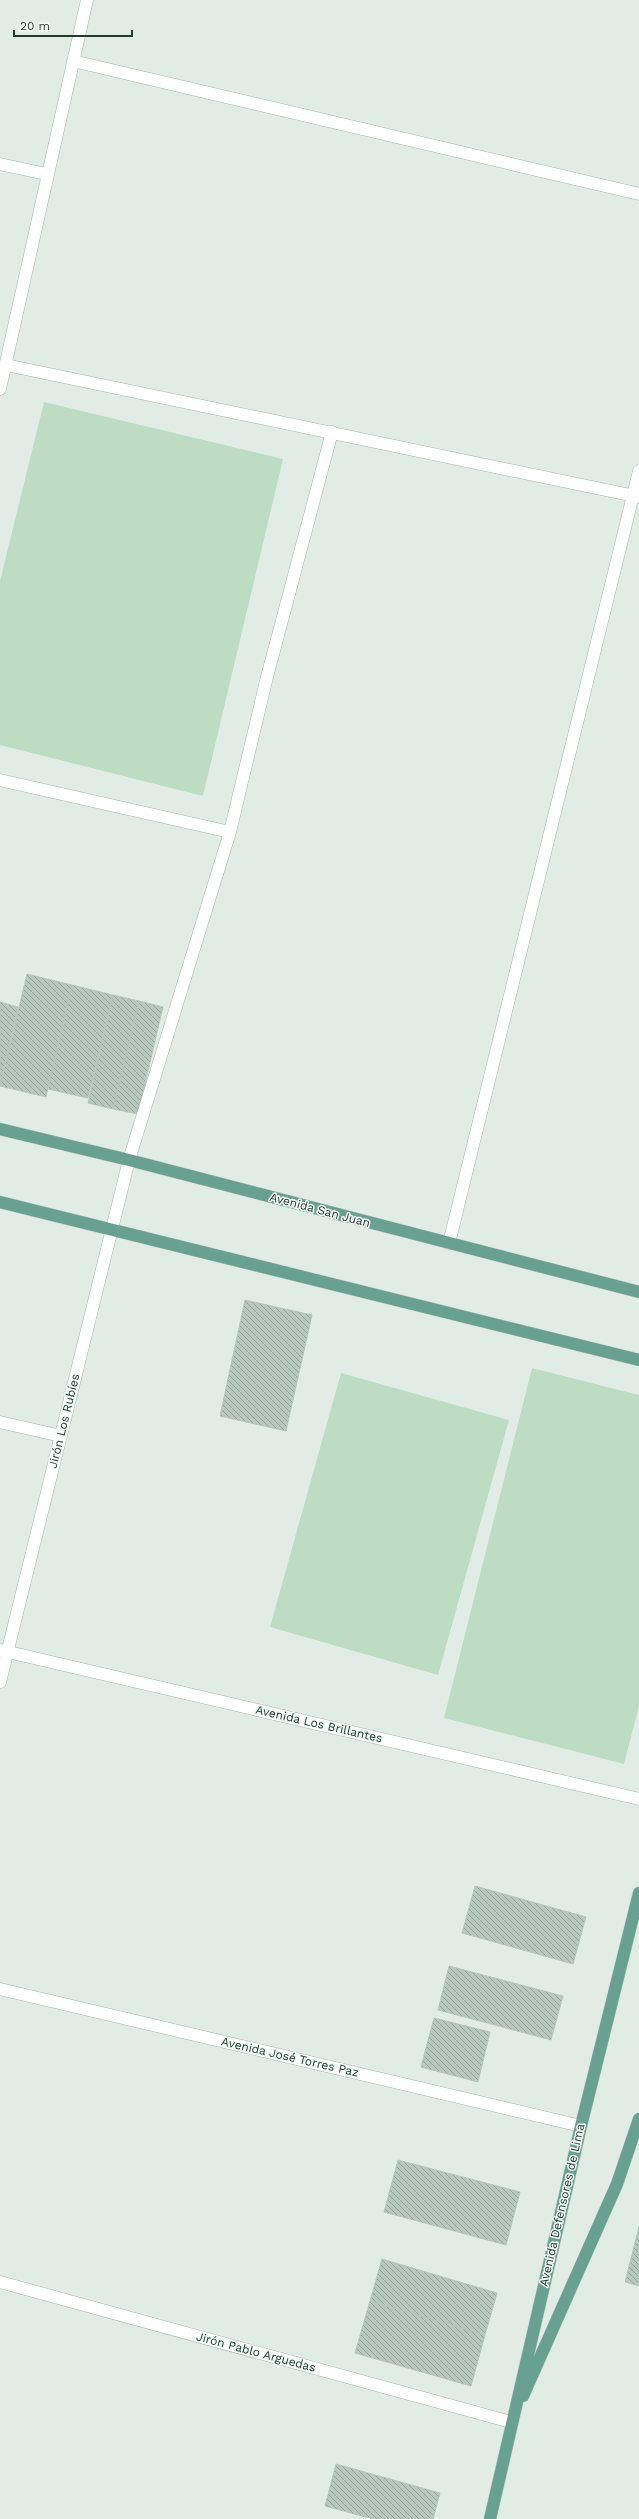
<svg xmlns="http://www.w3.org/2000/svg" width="639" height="2519" viewBox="0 0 639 2519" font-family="'Work Sans',sans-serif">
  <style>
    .green { fill: #bcddc3 }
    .building { fill: url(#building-back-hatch); stroke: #b5c6be }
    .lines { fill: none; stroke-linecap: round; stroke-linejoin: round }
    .minor-casing { stroke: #a5b4ae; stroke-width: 13 }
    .major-casing { stroke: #c1c9c6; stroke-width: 13 }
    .minor { stroke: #fff; stroke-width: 12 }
    .major { stroke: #68a190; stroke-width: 12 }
    .labels { text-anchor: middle; stroke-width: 3; stroke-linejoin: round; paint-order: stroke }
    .street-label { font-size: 12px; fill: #233d35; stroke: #f3f9f6 }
  </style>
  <defs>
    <pattern id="building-back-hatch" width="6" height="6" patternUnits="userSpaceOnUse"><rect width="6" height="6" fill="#b8c7c0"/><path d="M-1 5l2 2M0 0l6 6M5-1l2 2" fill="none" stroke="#95a39d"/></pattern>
  </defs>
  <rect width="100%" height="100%" fill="#e2ece7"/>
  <path class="green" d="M44,402L283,459L203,796L0,745V581Z
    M532,1368L639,1395V1706L624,1764L444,1718Z
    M341,1373L509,1420L438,1675L270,1627Z"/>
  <path class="building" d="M27,974L72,985L46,1097L0,1086Z
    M72,985L113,995L88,1098L48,1089Z
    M113,995L139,1001L113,1109L88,1103Z
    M139,1001L163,1007L138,1114L113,1109Z
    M0,1002L18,1007L0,1085Z
    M245,1300L312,1315L286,1431L220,1416Z
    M475,1886L586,1917L573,1964L462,1933Z
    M449,1966L563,1996L551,2040L438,2010Z
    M434,2018L490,2032L478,2082L421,2067Z
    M398,2160L520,2192L506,2245L384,2212Z
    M639,2227V2286L625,2282Z
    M382,2259L497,2293L485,2335L370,2301Z
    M370,2301L485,2335L471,2386L355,2353Z
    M336,2464L440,2493L433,2519H373L325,2506Z"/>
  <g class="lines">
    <g class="minor-casing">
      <path id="minor" d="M73,61L639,194
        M0,164L46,174
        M6,365L639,497
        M0,389L87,0
        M0,780L230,832
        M449,1243L639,471
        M0,1422L61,1436
        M0,1650L639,1799
        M0,1682L129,1160L230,832L267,677L332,432
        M0,1989L581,2126
        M0,2282L511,2422"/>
    </g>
    <g class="major-casing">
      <path id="major" d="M0,1129L129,1160L639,1292
        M0,1202L639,1360
        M523,2396L617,2184L639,2119
        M490,2519L581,2126L639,1893"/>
    </g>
    <use href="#minor" class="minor"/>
    <use href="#major" class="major"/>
  </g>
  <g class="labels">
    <g class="street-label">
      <text transform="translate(320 1210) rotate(15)" y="4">Avenida San Juan</text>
      <text transform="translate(64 1421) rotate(-76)" y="4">Jirón Los Rubíes</text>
      <text transform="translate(319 1724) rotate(13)" y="4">Avenida Los Brillantes</text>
      <text transform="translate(290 2057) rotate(13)" y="4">Avenida José Torres Paz</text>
      <text transform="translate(562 2205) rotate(-77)" y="4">Avenida Defensores de Lima</text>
      <text transform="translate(256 2352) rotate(15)" y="4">Jirón Pablo Arguedas</text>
    </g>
  </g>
  <path d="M14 30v6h118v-6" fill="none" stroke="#233d35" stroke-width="2"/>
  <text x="20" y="30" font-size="12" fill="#233d35" stroke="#f3f9f6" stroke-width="3" paint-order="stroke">20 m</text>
</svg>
